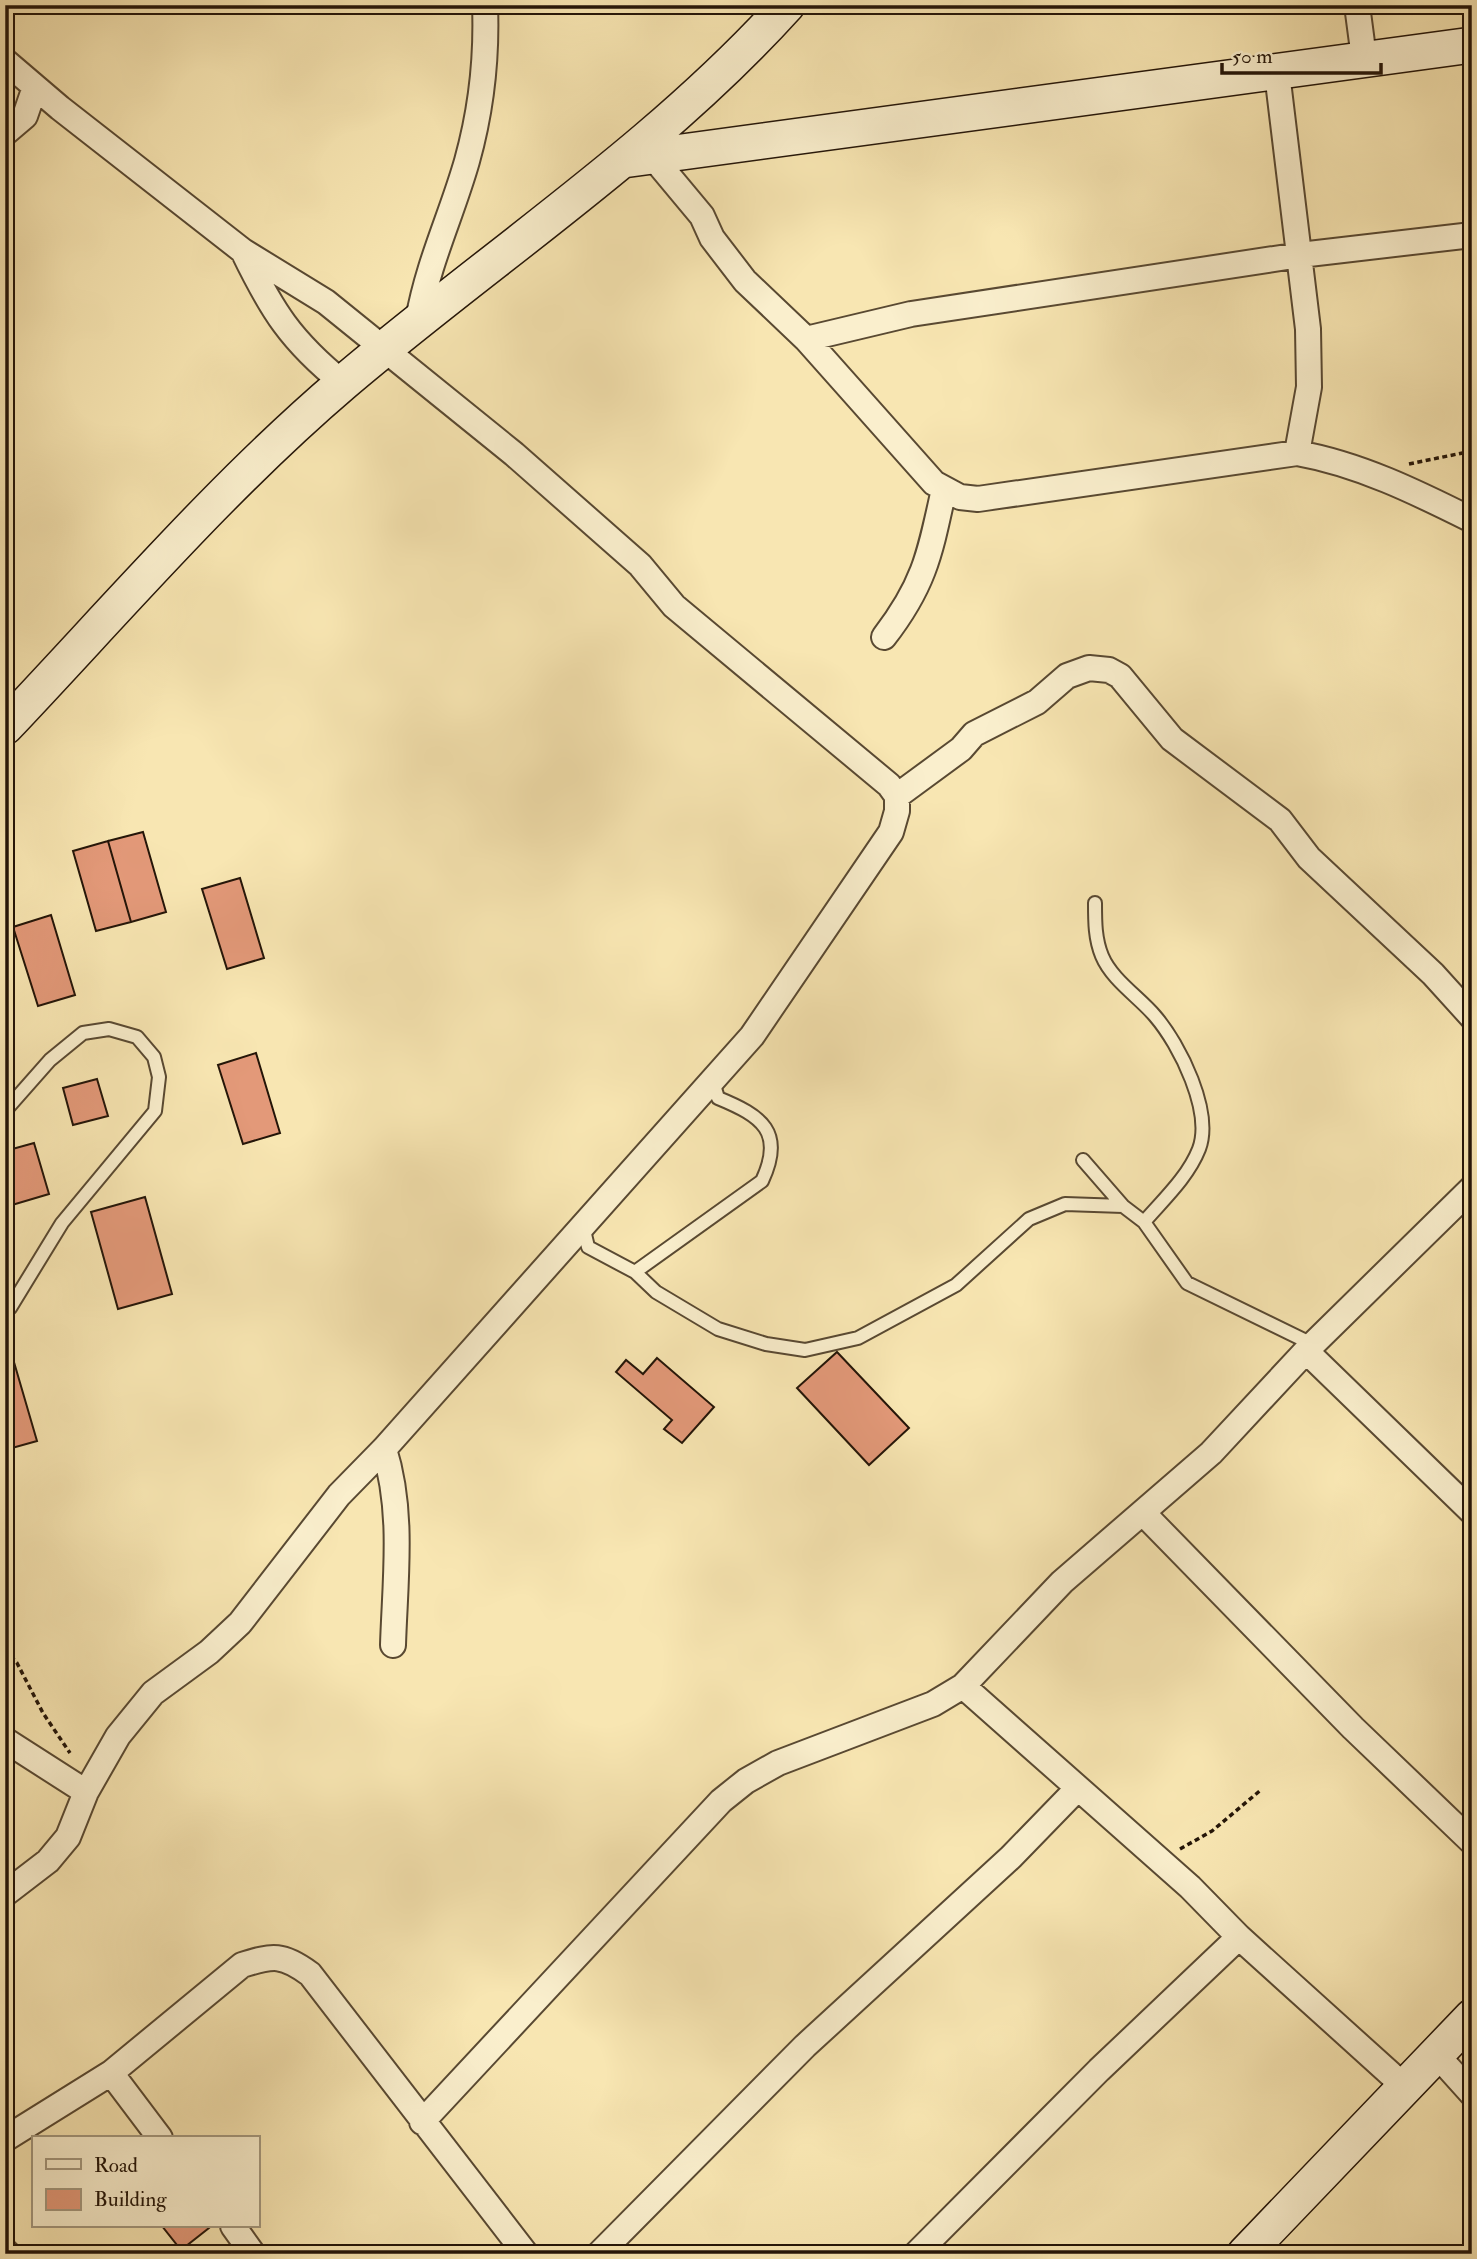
<svg xmlns="http://www.w3.org/2000/svg" width="1477" height="2259" viewBox="0 0 1477 2259" font-family="'IM FELL Double Pica',serif">
  <style>
    .building { fill: #e39979; stroke: #241508; stroke-width: 2 }
    .lines { fill: none; stroke-linecap: round; stroke-linejoin: round }
    .lane-casing { stroke: #594932; stroke-width: 16 }
    .street-casing { stroke: #594932; stroke-width: 28 }
    .secondary-casing { stroke: #241508; stroke-width: 38 }
    .path { stroke: #241508; stroke-width: 3.5; stroke-dasharray: 5 3.5; stroke-linecap: butt }
    .lane { stroke: #faefcd; stroke-width: 12 }
    .street { stroke: #faefcd; stroke-width: 24 }
    .secondary { stroke: #faefcd; stroke-width: 35 }
  </style>
  <rect width="100%" height="100%" fill="#f8e6b2"/>
  <filter id="stains"><feTurbulence type="fractalNoise" baseFrequency=".00286" numOctaves="4"/><feColorMatrix values="0 0 0 0 .2 0 0 0 0 .09 0 0 0 0 .02 0 0 0 .5 -.17"/></filter>
  <radialGradient id="worn" r=".72"><stop offset=".6" stop-color="#630" stop-opacity="0"/><stop offset="1" stop-color="#630" stop-opacity=".3"/></radialGradient>
  <path class="building" d="M143,832L166,912L131,922L108,841Z
    M108,841L131,922L96,931L73,851Z
    M240,878L264,958L227,969L202,889Z
    M51,915L75,995L38,1006L13,927Z
    M5,1046L12,1068L5,1070Z
    M256,1053L280,1133L243,1144L218,1065Z
    M97,1079L108,1116L73,1125L63,1088Z
    M34,1143L49,1194L12,1205L5,1184V1151Z
    M145,1197L172,1294L118,1309L91,1212Z
    M9,1345L37,1441L5,1450V1346Z
    M837,1352L909,1428L869,1465L797,1388Z
    M657,1358L714,1407L682,1443L664,1429L672,1420L616,1372L626,1360L643,1374Z
    M162,2226H208L209,2228L181,2250Z"/>
  <g class="lines">
    <g class="lane-casing">
      <path id="lane" d="M1095,903C1095,922 1095,939 1102,956C1112,980 1139,997 1155,1016C1180,1045 1213,1112 1199,1149C1188,1177 1163,1200 1144,1222
        M5,1111L50,1060L83,1033L109,1029L137,1037L154,1057L159,1077L155,1111L62,1223L10,1308
        M1083,1160L1123,1206L1144,1222L1187,1283L1312,1344
        M583,1226L588,1247L635,1272L656,1292L718,1329L766,1344L805,1350L858,1338L956,1285L1029,1219L1065,1204L1123,1206
        M635,1272L762,1181C785,1132 762,1116 718,1098L713,1082"/>
    </g>
    <g class="street-casing">
      <path id="street" d="M1357,5L1364,58
        M5,61L60,108L243,251L326,302L514,454L640,565L674,606L889,785L897,796V811L891,832L752,1036L384,1449L339,1495L240,1623L209,1652L153,1693L118,1736L86,1792L68,1837L48,1861L5,1894
        M1277,73L1308,329L1309,387L1297,453
        M5,133L25,116L35,87
        M652,156L702,216L712,238L745,281L806,339L934,483L960,497L978,499L1297,453C1359,464 1416,492 1472,520
        M243,251C272,311 291,341 343,383
        M418,320C429,260 451,217 467,161C481,111 487,57 485,5
        M806,339L911,314L1300,255L1472,235
        M884,637C925,584 930,553 944,489
        M897,796L961,749L974,734L1037,702L1067,676L1089,668L1109,670L1120,676L1172,739L1280,820L1309,858L1433,974L1472,1017
        M1306,1351L1472,1512
        M384,1449C404,1512 395,1580 393,1645
        M1144,1514L1353,1728L1472,1842
        M963,1686L1190,1887L1239,1937L1405,2087
        M5,1740L86,1792
        M1436,2054L1472,2094
        M111,2073L160,2138
        M422,2122L721,1801L746,1781L778,1763L933,1704L963,1686L1062,1582L1211,1453L1306,1351L1472,1188
        M5,2139L111,2073L242,1965C273,1955 283,1954 310,1974L526,2254
        M233,2226L253,2254
        M5,2251L8,2254
        M599,2254L805,2046L1011,1857L1078,1788
        M916,2254L1099,2070L1239,1937"/>
    </g>
    <g class="secondary-casing">
      <path id="secondary" d="M623,160L1472,45
        M5,727C115,611 221,487 343,383C491,257 656,150 787,5
        M1245,2254L1472,2017"/>
    </g>
    <path class="path" d="M1409,464L1472,451
      M5,1650L17,1663L43,1713L70,1753
      M1180,1849L1212,1831L1262,1789"/>
    <use href="#lane" class="lane"/>
    <use href="#street" class="street"/>
    <use href="#secondary" class="secondary"/>
  </g>
  <rect width="1477" height="2259" fill="none" stroke="#f8e6b2" stroke-width="28"/>
  <rect x="7" y="7" width="1463" height="2245" fill="none" stroke="#241508" stroke-width="3.5"/>
  <rect x="14" y="14" width="1449" height="2231" fill="none" stroke="#241508" stroke-width="2"/>
  <rect x="32" y="2136" width="228" height="91" fill="#faefcd" stroke="#a4987e" stroke-width="2"/>
  <rect x="46" y="2159" width="35" height="10" fill="#faefcd" stroke="#a4987e" stroke-width="2"/>
  <text x="94" y="2172" font-size="21" fill="#241508">Road</text>
  <rect x="46" y="2189" width="35" height="21" fill="#e39979" stroke="#a4987e" stroke-width="2"/>
  <text x="94" y="2206" font-size="21" fill="#241508">Building</text>
  <path d="M1222 63v10h159v-10" fill="none" stroke="#241508" stroke-width="3.5"/>
  <text x="1232" y="63" font-size="21" fill="#241508" stroke="#faefcd" stroke-width="5" paint-order="stroke">50 m</text>
  <rect width="100%" height="100%" filter="url(#stains)"/>
  <rect width="100%" height="100%" fill="url(#worn)"/>
</svg>
